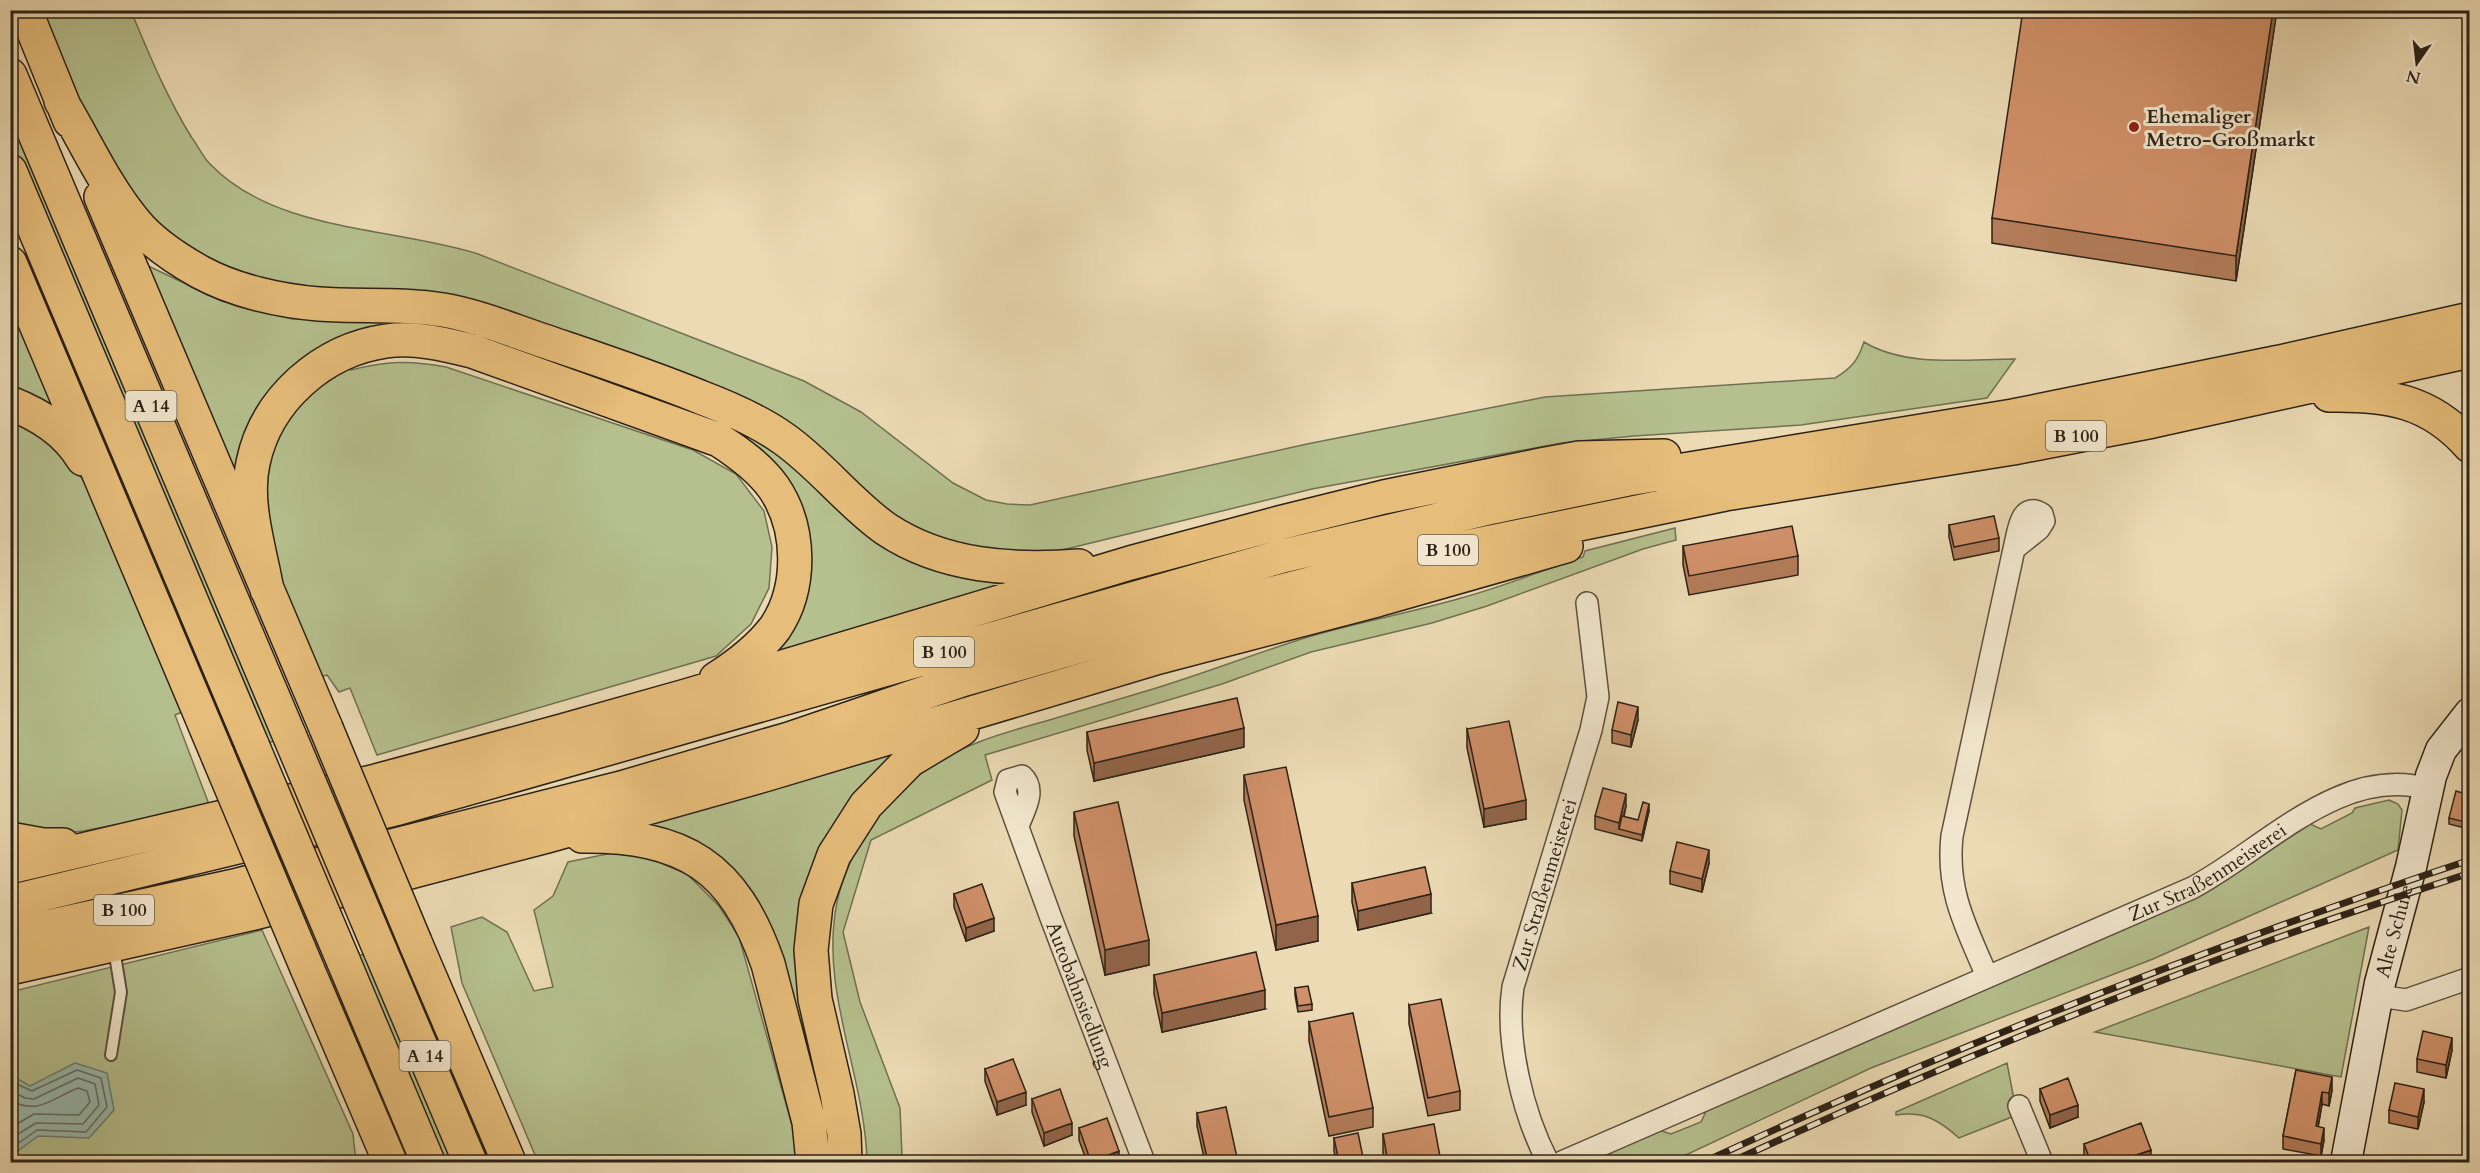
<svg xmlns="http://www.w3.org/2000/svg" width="2480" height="1173" viewBox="0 0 2480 1173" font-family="Cardo,serif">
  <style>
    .green { fill: #b5c08e; stroke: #707152; stroke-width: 1.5 }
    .water { fill: #98baae; stroke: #6d7d72; stroke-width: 1.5 }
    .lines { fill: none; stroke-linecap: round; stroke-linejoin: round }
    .shore { stroke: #626e62; stroke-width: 1.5 }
    .lane-casing { stroke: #5c503e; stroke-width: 14 }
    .street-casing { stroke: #5c503e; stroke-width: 24 }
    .secondary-casing { stroke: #2c2217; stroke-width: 33 }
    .highway-casing { stroke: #2c2217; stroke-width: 36 }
    .lane { stroke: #f2e7ce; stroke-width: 10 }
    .street { stroke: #f2e7ce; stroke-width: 21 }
    .secondary { stroke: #f2e7ce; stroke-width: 30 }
    .highway { stroke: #e6bd7a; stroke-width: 33 }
    .rail-casing { stroke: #2c2217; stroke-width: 7 }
    .rail { stroke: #f2e7ce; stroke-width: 4.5; stroke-dasharray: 14; stroke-linecap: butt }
    .highway-bridge-casing { stroke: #2c2217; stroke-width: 36; stroke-linecap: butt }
    .highway-bridge { stroke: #e6bd7a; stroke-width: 33 }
    .wall { fill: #b37c5a; stroke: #2c2217; stroke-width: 1.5 }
    .shaded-wall { fill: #92654a; stroke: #2c2217; stroke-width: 1.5 }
    .building { fill: #d09069; stroke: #2c2217; stroke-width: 1.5 }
    .poi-dot { fill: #8f2418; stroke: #f2e7ce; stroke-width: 2 }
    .labels { text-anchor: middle; stroke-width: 6; stroke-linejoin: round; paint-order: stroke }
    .shield { fill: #f2e7ce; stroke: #675d4e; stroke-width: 1.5 }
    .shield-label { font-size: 18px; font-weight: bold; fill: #2c2217 }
    .poi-label { font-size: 20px; font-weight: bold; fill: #2c2217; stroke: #f2e7ce; text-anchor: start }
    .street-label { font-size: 20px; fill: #2c2217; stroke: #f2e7ce }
  </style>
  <rect width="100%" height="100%" fill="#ebdab3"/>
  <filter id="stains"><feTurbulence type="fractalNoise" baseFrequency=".00333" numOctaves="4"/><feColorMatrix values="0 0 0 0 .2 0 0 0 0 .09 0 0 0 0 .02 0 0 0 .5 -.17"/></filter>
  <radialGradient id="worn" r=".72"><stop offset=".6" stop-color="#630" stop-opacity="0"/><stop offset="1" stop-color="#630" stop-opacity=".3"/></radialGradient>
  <path class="green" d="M39,11H131C149,54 167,98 192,138C198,146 203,157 210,164C275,232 392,227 478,254L804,381L861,412L953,483L986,500L1007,504L1030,505L1307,444L1545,397L1835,378C1852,368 1858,360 1864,342C1907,368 1967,359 2015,359L1987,398L1801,425L1634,436L1562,443L1312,489L1054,552C993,557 942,545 890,513L728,398L203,266L115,182Z
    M10,106L278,740L264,744L11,143Z
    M142,263L222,301L292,319L400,318L479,332L727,422L788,459L846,511L1020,580L752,667L789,619L777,480L490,350L344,343L238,488Z
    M10,293L60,411L11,395Z
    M344,361L351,370C386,361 410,360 446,367L693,450L736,474L764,511L772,547L769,588L751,624L716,656L377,755L350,688L339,692L327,675L321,677L277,573L262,528L272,431Z
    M10,412C42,427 71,458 88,489L182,712L175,715L210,807L83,831L47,835L11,829Z
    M1675,528L1676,540L1643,549L1487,606L1432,623L1311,652L1222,684L985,755L992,780L871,840L843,932L860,1002L900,1108L902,1155V1162H867C865,1074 819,991 837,902C848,852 881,803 922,773C958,745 1003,733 1046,721C1082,710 1117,700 1153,689C1206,673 1256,653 1308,637C1358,622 1410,613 1461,598C1502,587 1543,570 1583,557L1585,551Z
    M901,747L821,849L835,1153L820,1162L756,913L632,829Z
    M2389,800L2398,804L2402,810L2398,850L2153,959L1871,1068L1671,1162H1588L1659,1130L1671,1134L1701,1122L1707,1109L2308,823L2321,829L2352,813L2355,808Z
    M612,853L648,858L687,874L719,906L739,937L793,1129L797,1162H538L462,983L451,927L482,917L507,932L534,991L553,987L534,910L553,896L568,862Z
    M2369,927L2341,1077L2095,1032Z
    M262,930L353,1134L356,1162H11L10,992Z
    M367,953L454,1162H440L354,957Z
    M2007,1063L2017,1115L1959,1138C1939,1120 1924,1111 1896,1115V1112Z"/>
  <path class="water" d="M75,1063L107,1073L114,1110L89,1138L38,1136L11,1156V1075L30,1086Z"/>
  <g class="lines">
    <path class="shore" d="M10,1081L32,1091L77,1070L101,1078L107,1107L86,1132L37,1130L10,1149
      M10,1090L25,1098L34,1099L78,1078L95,1084L99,1105L83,1124L36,1123L10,1139
      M10,1100C38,1116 52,1098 78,1088L87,1091L90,1102L79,1115L34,1114L10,1128"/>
    <g class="lane-casing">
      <path id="lane" d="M111,1055L121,992L114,949"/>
    </g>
    <g class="street-casing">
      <g id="street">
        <path id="s1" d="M1018,826C1024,810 1037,790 1022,776L1008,780L1005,792L1051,918L1144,1162"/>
        <path d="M1987,976C1966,927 1946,891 1952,836L2014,549C2018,534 2020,500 2042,514L2044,521L2039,529L2014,549"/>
        <path d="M2379,996L2406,1000L2470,978"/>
        <path d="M2019,1106L2042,1162"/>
        <path id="s2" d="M1548,1162C1523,1114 1505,1041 1513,987L1591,730L1598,697L1587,603"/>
        <path id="s3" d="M1562,1162L2192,888C2264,850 2341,764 2428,789"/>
      </g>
    </g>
    <g class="secondary-casing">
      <g id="secondary">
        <path id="s4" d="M2346,1162L2380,983L2411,867L2431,776L2441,750L2470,713"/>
      </g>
    </g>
    <g class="highway-casing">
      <path id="highway" d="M25,10L70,121
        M10,75L290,737
        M61,101C85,141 105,186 135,222C152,243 177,259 200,272C235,291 280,301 319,304C361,307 402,303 443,310C478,316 511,330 544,341C597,359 649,376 700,397C729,408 759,421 784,439C821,465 849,503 886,529C943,567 1013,571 1079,566
        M10,171L253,747
        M101,197L326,728
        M10,263L218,756
        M2329,395C2386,394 2430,400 2470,446
        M10,403C40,415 66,431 83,459
        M267,590C260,550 244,503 253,463C266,399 323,350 386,341C415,337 444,344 472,351L719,440C739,453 760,468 774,488C801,528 802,588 775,628C759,649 738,665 716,679
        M582,836C684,835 734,866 768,964L809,1122L813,1162
        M10,839L43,845H63
        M10,867L376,781L562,731L686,696L1130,563L1279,523L1384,497L1541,465L1579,458L1664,456
        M10,902L399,808L1283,556L1493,507L1628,479L2013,416L2280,362L2470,319
        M10,935L238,885L621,788L789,739L962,680L1174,619L1394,562L1725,494L2013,448L2153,421L2470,351
        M415,942L509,1162
        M380,950L470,1162
        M343,960L428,1162
        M10,968L254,913L547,836L764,775L1159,657L1377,600L1566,546
        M307,968L390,1162
        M845,1162L844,1134L837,1094L815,999L811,950L816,904L834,855L866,805L910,760L962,729"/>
    </g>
    <use href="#lane" class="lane"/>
    <use href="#street" class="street"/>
    <use href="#secondary" class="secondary"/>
    <use href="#highway" class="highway"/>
    <g class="rail-casing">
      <path id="rail" d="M1704,1162C1953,1046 2209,947 2470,860
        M1731,1162C1905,1082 2083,1008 2263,943C2332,918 2401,896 2470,873"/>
    </g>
    <use href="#rail" class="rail"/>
    <g class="highway-bridge-casing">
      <path id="highway-bridge" d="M326,728L415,942
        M290,737L380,950
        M253,747L343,960
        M218,756L307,968"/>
    </g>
    <use href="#highway-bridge" class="highway-bridge"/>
  </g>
  <path class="wall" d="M2277,10L2236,281L1992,243V218Z
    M1949,525L1999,538V551L1954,560L1949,537Z
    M1683,546L1798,556V575L1689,595L1683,565Z
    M1638,720L1631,747L1612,743V730Z
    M1467,729L1526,819L1484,827L1467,748Z
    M1087,732L1244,747L1094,781L1087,750Z
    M1244,775L1318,941L1276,950L1244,800Z
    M2469,795V829L2449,824V818Z
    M1626,806L1624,817L1638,820L1649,811L1642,841L1595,829V816Z
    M1074,812L1149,965L1105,975L1074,836Z
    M1709,863L1702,892L1670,884V871Z
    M1352,883L1431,913L1358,930L1352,902Z
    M954,894L994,931L966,941L954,907Z
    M1154,975L1265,1009L1162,1032L1154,994Z
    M1295,988L1312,1004V1010L1298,1012L1295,995Z
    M1409,1005L1460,1091V1110L1428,1116L1409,1024Z
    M1309,1022L1373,1108V1127L1329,1136L1309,1041Z
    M2452,1050L2446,1078L2417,1072V1059Z
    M985,1069L1026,1105L997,1115L985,1081Z
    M2296,1070L2332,1090L2329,1106L2322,1104L2318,1127L2324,1140L2321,1156L2283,1149V1136Z
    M2040,1089L2078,1117L2050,1128L2040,1101Z
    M1032,1099L1072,1135L1044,1146L1032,1112Z
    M2424,1102L2418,1129L2389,1123V1110Z
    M1197,1113L1238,1162H1205L1197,1126Z
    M1079,1128L1119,1162H1087L1079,1140Z
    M1383,1134L1441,1162H1385L1383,1153Z
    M1334,1138L1364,1162H1336L1334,1151Z
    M2084,1144L2151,1162H2087L2084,1157Z"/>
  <path class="shaded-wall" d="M2273,10H2277L2236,281V256Z
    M1638,707V720L1631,747V735Z
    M1244,728V747L1094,781V763Z
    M1626,794V806L1620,829H1619V823Z
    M1526,800V819L1484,827V809Z
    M1649,804V811L1642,841V835Z
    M1709,850V863L1702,892V879Z
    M1431,894V913L1358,930V911Z
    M1318,916V941L1276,950V925Z
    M994,918V931L966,941V928Z
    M1149,940V965L1105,975V950Z
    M1265,990V1009L1162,1032V1013Z
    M2452,1038V1050L2446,1078V1065Z
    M2332,1077V1090L2329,1106V1093Z
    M2424,1089V1102L2418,1129V1117Z
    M1026,1092V1105L997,1115V1102Z
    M2322,1092V1104L2316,1139V1126Z
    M2078,1105V1117L2050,1128V1115Z
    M1072,1123V1135L1044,1146V1133Z
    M2324,1128V1140L2321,1156V1144Z
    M2151,1150V1162H2116Z
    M1119,1151V1162H1091Z"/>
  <path class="building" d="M2023,10H2273L2236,256L1992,218Z
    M1994,516L1999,538L1954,547L1949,525Z
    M1792,526L1798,556L1689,576L1683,546Z
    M1237,698L1244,728L1094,763L1087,732Z
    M1618,702L1638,707L1631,735L1612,730Z
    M1509,721L1526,800L1484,809L1467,729Z
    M1286,767L1318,916L1276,925L1244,775Z
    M1603,788L1626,794L1619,823L1595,816Z
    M2456,791L2469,795V823L2449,818Z
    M1118,802L1149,940L1105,950L1074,812Z
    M1643,802L1649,804L1642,835L1619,829L1622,816L1638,820Z
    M1677,842L1709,850L1702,879L1670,871Z
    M1425,867L1431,894L1358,911L1352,883Z
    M982,884L994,918L966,928L954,894Z
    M1256,952L1265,990L1162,1013L1154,975Z
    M1308,986L1312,1004L1298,1006L1295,988Z
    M1441,999L1460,1091L1428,1098L1409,1005Z
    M1353,1013L1373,1108L1329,1117L1309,1022Z
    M2423,1031L2452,1038L2446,1065L2417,1059Z
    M1013,1059L1026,1092L997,1102L985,1069Z
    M2296,1070L2332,1077L2329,1093L2322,1092L2316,1126L2324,1128L2321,1144L2283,1136Z
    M2068,1078L2078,1105L2050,1115L2040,1089Z
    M2395,1083L2424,1089L2418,1117L2389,1110Z
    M1060,1089L1072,1123L1044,1133L1032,1099Z
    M1226,1107L1238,1162H1208L1197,1113Z
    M1107,1118L1119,1151L1091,1162L1079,1128Z
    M2141,1123L2151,1150L2116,1162H2091L2084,1144Z
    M1434,1124L1441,1162H1388L1383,1134Z
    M1358,1133L1364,1162H1339L1334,1138Z"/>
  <circle class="poi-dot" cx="2134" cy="127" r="6"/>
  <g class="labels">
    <g class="shield">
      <rect x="125.5" y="391" width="51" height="30" rx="4.5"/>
      <rect x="2046" y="421" width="60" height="30" rx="4.5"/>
      <rect x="1418" y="535" width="60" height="30" rx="4.5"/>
      <rect x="914" y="637" width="60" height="30" rx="4.5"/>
      <rect x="94" y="895" width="60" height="30" rx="4.5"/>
      <rect x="399.5" y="1041" width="51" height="30" rx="4.5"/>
    </g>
    <g class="shield-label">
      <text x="151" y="412">A 14</text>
      <text x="2076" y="442">B 100</text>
      <text x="1448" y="556">B 100</text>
      <text x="944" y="658">B 100</text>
      <text x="124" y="916">B 100</text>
      <text x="425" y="1062">A 14</text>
    </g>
    <g class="poi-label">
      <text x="2146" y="123">Ehemaliger<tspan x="2146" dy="23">Metro-Großmarkt</tspan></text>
    </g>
    <g class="street-label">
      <text dy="7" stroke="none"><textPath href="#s3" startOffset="708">Zur Straßenmeisterei</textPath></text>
      <text dy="7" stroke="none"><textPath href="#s2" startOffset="288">Zur Straßenmeisterei</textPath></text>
      <text dy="7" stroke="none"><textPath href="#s4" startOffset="236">Alte Schule</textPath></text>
      <text dy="7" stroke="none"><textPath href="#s1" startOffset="297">Autobahnsiedlung</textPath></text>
    </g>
  </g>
  <rect width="2480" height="1173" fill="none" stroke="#ebdab3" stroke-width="36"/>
  <rect x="12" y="12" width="2456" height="1149" fill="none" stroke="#2c2217" stroke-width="3"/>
  <rect x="18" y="18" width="2444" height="1137" fill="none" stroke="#2c2217" stroke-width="1.5"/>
  <g transform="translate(2417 63) rotate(194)" stroke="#f2e7ce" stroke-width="4.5" paint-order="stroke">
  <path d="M0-4.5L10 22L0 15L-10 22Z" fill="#2c2217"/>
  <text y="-9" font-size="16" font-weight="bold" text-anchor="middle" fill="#2c2217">N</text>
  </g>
  <rect width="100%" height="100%" filter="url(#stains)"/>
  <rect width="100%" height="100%" fill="url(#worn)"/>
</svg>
